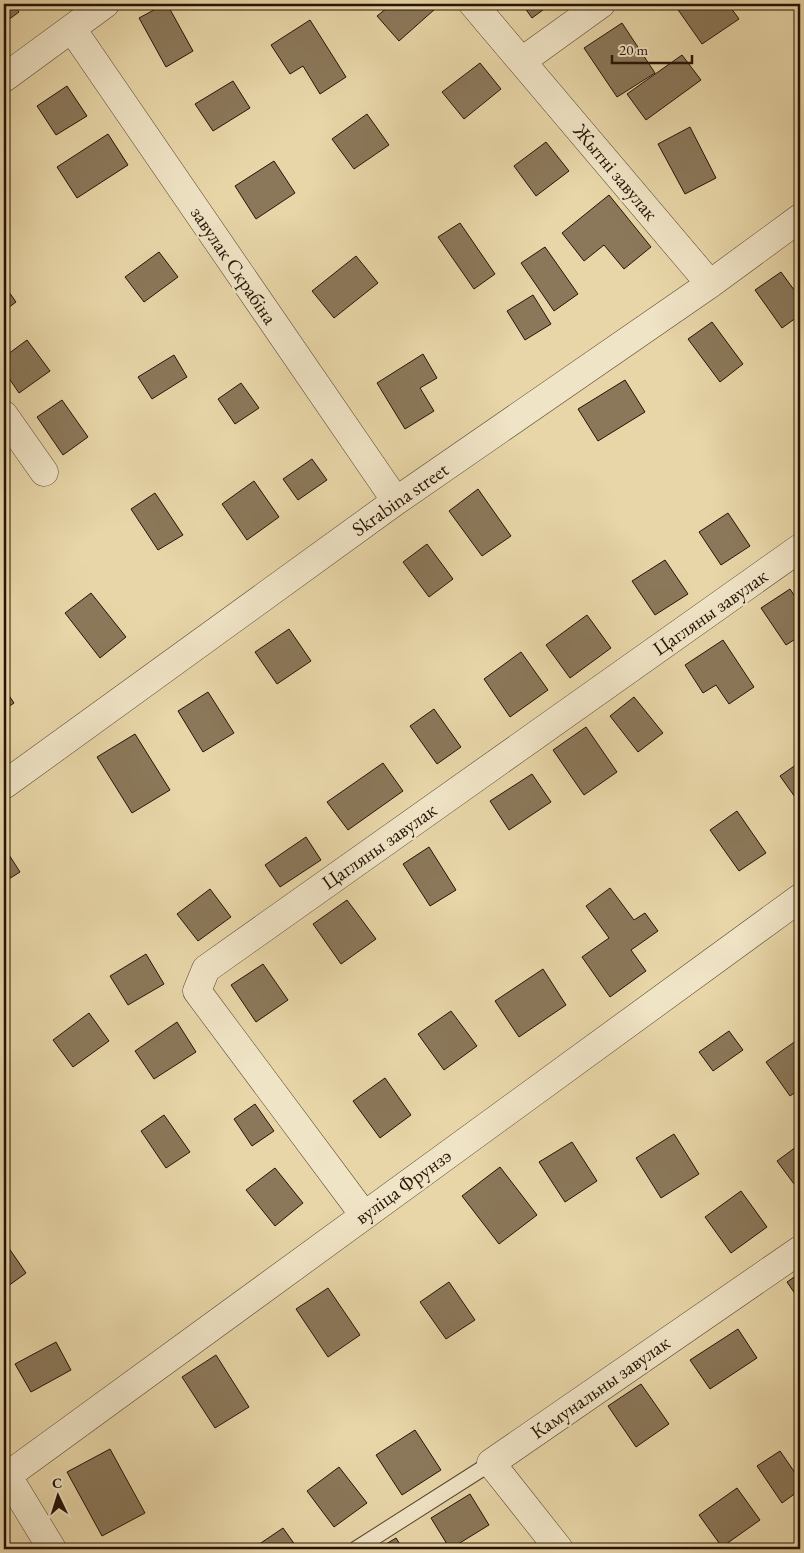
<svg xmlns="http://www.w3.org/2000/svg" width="804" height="1553" viewBox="0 0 804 1553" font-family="'EB Garamond',serif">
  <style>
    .building { fill: #8b785a; stroke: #261305 }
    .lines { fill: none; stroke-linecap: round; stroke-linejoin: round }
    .service-casing { stroke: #56442e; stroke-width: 17 }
    .minor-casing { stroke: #56442e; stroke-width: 29 }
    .service { stroke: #f0e4c6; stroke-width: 15 }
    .minor { stroke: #f0e4c6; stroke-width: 28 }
    .labels { text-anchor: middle; stroke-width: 4.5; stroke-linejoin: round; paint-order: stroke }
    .street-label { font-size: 20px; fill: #261305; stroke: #f0e4c6 }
  </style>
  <rect width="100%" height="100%" fill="#e8d6a8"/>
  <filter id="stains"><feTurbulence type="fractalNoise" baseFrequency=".004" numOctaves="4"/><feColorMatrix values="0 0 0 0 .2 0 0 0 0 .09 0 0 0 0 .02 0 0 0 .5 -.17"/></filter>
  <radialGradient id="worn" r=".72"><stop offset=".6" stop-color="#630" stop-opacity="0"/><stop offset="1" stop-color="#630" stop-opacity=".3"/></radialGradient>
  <path class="building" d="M4,4H13L19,12L4,23Z
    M165,4H167L193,51L166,67L139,18Z
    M392,4H431L435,9L399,41L377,16Z
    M522,4H551L532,18Z
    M674,4H728L739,19L702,44Z
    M310,20L346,77L320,94L303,66L290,74L271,45Z
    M622,23L655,73L617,97L584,48Z
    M682,55L701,80L646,120L627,94Z
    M480,63L501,89L464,119L442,92Z
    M800,77V91L794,81Z
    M233,81L250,108L213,131L195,104Z
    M67,86L87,116L56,135L37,106Z
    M367,114L389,145L354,169L332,139Z
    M690,127L716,178L685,194L658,144Z
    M108,134L128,165L77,198L57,167Z
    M546,142L569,171L536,196L514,166Z
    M274,161L295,193L256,219L235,186Z
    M609,195L651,247L624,269L604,245L584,261L562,233Z
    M460,223L495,274L474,289L438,237Z
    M545,247L578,294L554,311L521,263Z
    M159,252L178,277L144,302L125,277Z
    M356,256L378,283L334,318L312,291Z
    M781,272L800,298V315L782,328L755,290Z
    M4,285L16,302L4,311Z
    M533,295L551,324L525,340L507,311Z
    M712,322L743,364L720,382L688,339Z
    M27,340L50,371L19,393L4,371V357Z
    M423,354L437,378L420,388L434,411L405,429L377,383Z
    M174,355L187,377L152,399L138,377Z
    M625,380L645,412L598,441L578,409Z
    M241,383L259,408L235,424L218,399Z
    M62,400L88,437L63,455L37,417Z
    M312,459L327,480L298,500L283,479Z
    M254,481L279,517L247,540L222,504Z
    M478,489L511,536L482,556L449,511Z
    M155,493L183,535L158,550L131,509Z
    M728,513L750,546L721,565L699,532Z
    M427,544L453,579L429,597L403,562Z
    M665,560L688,594L655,615L632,581Z
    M790,589L800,604V636L786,645L761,608Z
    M91,593L126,637L100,658L65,613Z
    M587,615L611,648L570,678L546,645Z
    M289,629L311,661L277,684L255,652Z
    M723,640L754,687L729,704L716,685L703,693L685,665Z
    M521,652L548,690L510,717L484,679Z
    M4,688L14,703L4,710Z
    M208,692L234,733L203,752L178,711Z
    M634,697L663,733L638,752L610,716Z
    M434,709L461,747L437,764L410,726Z
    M586,727L617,772L584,795L553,750Z
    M135,734L170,790L132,813L97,757Z
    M800,762V804L780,776Z
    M383,763L403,791L348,830L327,802Z
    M532,774L551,802L509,830L490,801Z
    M737,811L766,853L739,871L710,830Z
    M306,837L321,860L280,887L265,865Z
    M4,847L20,872L4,882Z
    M429,847L456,890L430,906L403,864Z
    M610,888L634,920L645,913L658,931L631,950L646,971L610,997L582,957L609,938L586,906Z
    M210,889L231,917L198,941L177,914Z
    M347,900L376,939L341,964L313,924Z
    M146,954L164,984L128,1005L110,976Z
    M263,964L288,1000L256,1022L231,985Z
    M543,969L566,1005L519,1037L495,1001Z
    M451,1011L477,1046L444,1070L418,1034Z
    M89,1013L109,1041L73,1067L53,1040Z
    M177,1022L196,1052L154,1079L135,1051Z
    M729,1031L743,1050L713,1071L699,1052Z
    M800,1038V1089L790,1096L766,1062Z
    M385,1078L411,1115L380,1138L353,1101Z
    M255,1104L274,1131L252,1146L234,1119Z
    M164,1115L190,1152L166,1168L141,1131Z
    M674,1134L699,1174L661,1198L636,1158Z
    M572,1142L597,1181L565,1202L539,1162Z
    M800,1144V1192L777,1161Z
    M500,1167L537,1215L499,1244L462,1196Z
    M275,1168L303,1203L275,1226L246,1190Z
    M741,1191L767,1227L731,1253L705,1217Z
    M4,1241L26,1273L4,1289Z
    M800,1273V1301L787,1282Z
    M449,1282L475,1320L446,1339L420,1302Z
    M328,1288L360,1335L328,1357L296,1309Z
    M738,1329L757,1358L710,1389L690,1360Z
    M56,1342L71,1370L31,1392L15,1364Z
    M216,1355L249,1407L215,1428L182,1377Z
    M641,1384L669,1424L636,1447L608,1406Z
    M415,1430L441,1470L402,1495L376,1455Z
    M110,1449L145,1513L102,1536L67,1472Z
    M780,1451L800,1480V1490L782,1503L757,1466Z
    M339,1467L367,1503L334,1527L307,1491Z
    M737,1488L760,1520L722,1547L699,1515Z
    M470,1494L489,1525L450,1549L431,1518Z
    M283,1528L298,1549H252Z
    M396,1538L403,1549H378Z"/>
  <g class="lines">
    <g class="service-casing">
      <path id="service" d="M356,1549L491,1463"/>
    </g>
    <g class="minor-casing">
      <path id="minor" d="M473,4L710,284
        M72,29L396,501
        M522,61L601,4
        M4,78L105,4
        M4,415L44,472
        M4,785L396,501L710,284L800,218
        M364,1215L197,991L206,969L800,548
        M4,1470L52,1549
        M7,1476L800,898
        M559,1549L491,1463L800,1250"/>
    </g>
    <use href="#service" class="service"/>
    <use href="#minor" class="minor"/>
  </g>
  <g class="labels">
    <g class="street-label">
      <text transform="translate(616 172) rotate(50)" y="7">Жытні завулак</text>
      <text transform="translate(234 265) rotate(56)" y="7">завулак Скрабіна</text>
      <text transform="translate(400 499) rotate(-35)" y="7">Skrabina street</text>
      <text transform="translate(710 612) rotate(-35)" y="7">Цагляны завулак</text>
      <text transform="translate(379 846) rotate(-35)" y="7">Цагляны завулак</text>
      <text transform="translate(403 1186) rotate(-36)" y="7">вуліца Фрунзэ</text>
      <text transform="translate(600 1387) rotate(-35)" y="7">Камунальны завулак</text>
    </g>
  </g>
  <rect width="804" height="1553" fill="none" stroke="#e8d6a8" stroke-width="20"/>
  <rect x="5" y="5" width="794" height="1543" fill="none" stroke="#261305" stroke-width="2.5"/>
  <rect x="10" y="10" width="784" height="1533" fill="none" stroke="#261305"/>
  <g transform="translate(58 1496) rotate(356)" stroke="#f0e4c6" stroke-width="4" paint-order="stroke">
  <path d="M0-4L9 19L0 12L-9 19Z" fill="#261305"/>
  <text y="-8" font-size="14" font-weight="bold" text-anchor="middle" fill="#261305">С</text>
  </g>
  <path d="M612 55v8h80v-8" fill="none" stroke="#261305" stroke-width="2.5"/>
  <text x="619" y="55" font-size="15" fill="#261305" stroke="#f0e4c6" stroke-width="4" paint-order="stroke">20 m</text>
  <rect width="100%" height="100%" filter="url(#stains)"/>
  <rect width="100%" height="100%" fill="url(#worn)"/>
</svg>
